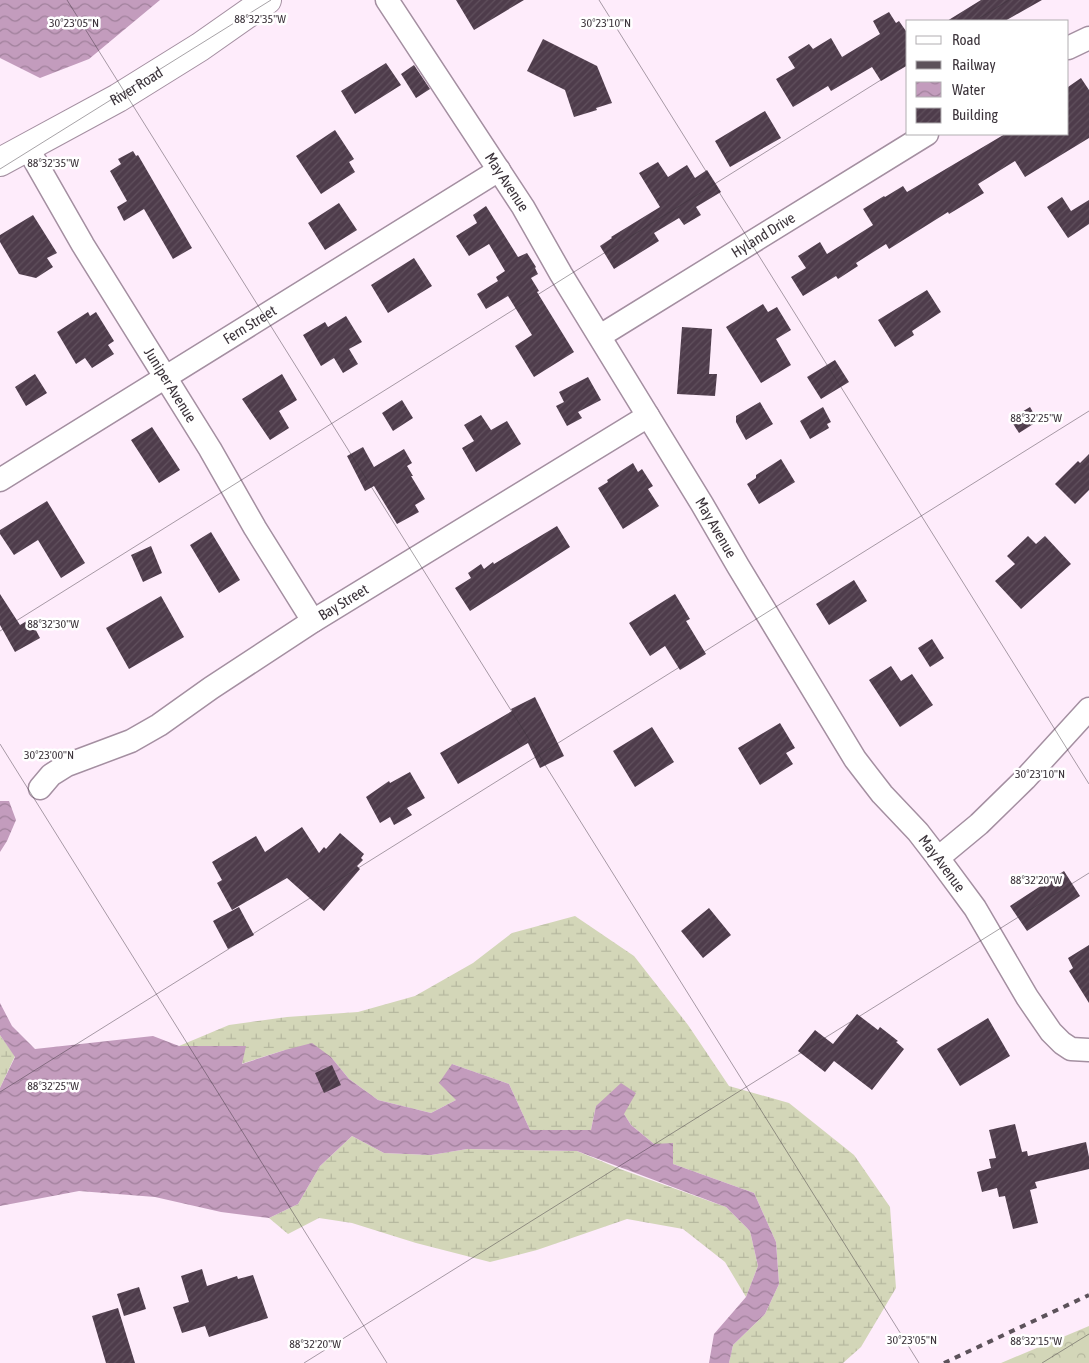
<svg xmlns="http://www.w3.org/2000/svg" width="1089" height="1363" viewBox="0 0 1089 1363" font-family="'Asap Condensed',sans-serif">
  <style>
    .forest { fill: url(#forest-crowns) }
    .wetland { fill: url(#wetland-marsh) }
    .water { fill: url(#water-waves) }
    .building { fill: url(#building-hatch) }
    .lines { fill: none; stroke-linecap: round; stroke-linejoin: round }
    .street-casing { stroke: #a48fa1; stroke-width: 25 }
    .secondary-casing { stroke: #a48fa1; stroke-width: 30 }
    .street { stroke: #fff; stroke-width: 22 }
    .secondary { stroke: #fff; stroke-width: 28 }
    .rail { stroke: #5c525a; stroke-width: 4; stroke-dasharray: 6 6; stroke-linecap: butt }
    .ticks { fill: none; stroke: #3c343b; stroke-width: 1; stroke-opacity: 0.45 }
    .labels { text-anchor: middle; stroke-width: 5; stroke-linejoin: round; paint-order: stroke }
    .street-label { font-size: 15px; fill: #3c343b; stroke: #fff }
    .ticks-label { font-size: 12px; text-anchor: middle; fill: #3c343b; stroke: #fff; stroke-width: 5; stroke-linejoin: round; paint-order: stroke }
  </style>
  <defs>
    <pattern id="forest-crowns" width="20" height="18" patternUnits="userSpaceOnUse" patternTransform="scale(1.25)"><rect width="20" height="18" fill="#d3d6b8"/><path d="M2 6a3 3 0 1 1 6 0M12 15a3 3 0 1 1 6 0" fill="none" stroke="#b6b89f"/></pattern>
    <pattern id="wetland-marsh" width="20" height="14" patternUnits="userSpaceOnUse" patternTransform="scale(1.25)"><rect width="20" height="14" fill="#d3d6b8"/><path d="M1 5h8M5 5V1M11 12h8M15 12V8" fill="none" stroke="#b6b89f"/></pattern>
    <pattern id="water-waves" width="16" height="10" patternUnits="userSpaceOnUse" patternTransform="scale(1.25)"><rect width="16" height="10" fill="#c39cbd"/><path d="M0 5q4-4 8 0t8 0" fill="none" stroke="#a0809b"/></pattern>
    <pattern id="building-hatch" width="6" height="6" patternUnits="userSpaceOnUse" patternTransform="scale(1.25)"><rect width="6" height="6" fill="#4e3c4b"/><path d="M-1 1l2-2M0 6l6-6M5 7l2-2" fill="none" stroke="#60505d"/></pattern>
  </defs>
  <rect width="100%" height="100%" fill="#feecfb"/>
  <path class="forest" d="M1089,1326V1363H1001Z"/>
  <path class="wetland" d="M575,916L634,956L688,1025L729,1086L789,1103L854,1155L890,1207L896,1288L861,1347L843,1363H729L733,1345L765,1314L779,1284L776,1242L754,1193L673,1164L654,1144L631,1125L624,1114L596,1106L591,1130H530L509,1084L452,1064L456,1100L431,1113L378,1100L349,1079L331,1057L285,1050L241,1064L245,1046H179L229,1025L287,1017L358,1012L415,996L473,963L512,933Z
    M0,1035L15,1056L0,1088Z
    M352,1136L384,1153L431,1155L467,1149L577,1151L620,1169L726,1207L750,1231L758,1266L746,1297L725,1262L683,1229L627,1219L537,1250L490,1262L416,1243L352,1223L319,1218L288,1234L269,1218L298,1204L320,1166Z"/>
  <path class="water" d="M0,0H160L89,59L40,78L0,58Z
    M0,801H9L16,820L7,841L0,852Z
    M0,1003L12,1026L35,1049L153,1036L179,1046H246L242,1064L285,1050L312,1043L331,1057L349,1079L378,1100L431,1113L456,1100L439,1083L452,1064L509,1084L530,1130H591L596,1106L621,1083L636,1093L624,1114L631,1125L654,1144L673,1143V1164L754,1193L776,1242L779,1284L765,1314L733,1345L729,1363H709L714,1334L746,1297L758,1266L750,1231L726,1207L577,1151L467,1149L431,1155L384,1153L352,1136L320,1166L298,1204L269,1218L221,1212L155,1197L79,1191L0,1206V1088L15,1057L0,1035Z"/>
  <path class="building" d="M456,0H524L474,30Z
    M981,0H1042L1005,21H947Z
    M889,12L896,23L899,21L908,34V65L881,81L872,67L831,91L828,86L793,107L776,79L795,68L788,57L809,44L813,49L831,38L842,57L880,34L873,21Z
    M543,39L597,66L612,103L596,108L597,110L574,117L565,90L527,71Z
    M386,63L401,85L355,114L341,91Z
    M414,65L430,89L416,98L401,74Z
    M1081,78L1089,90V138L1025,177L1015,161L978,184L984,193L949,214L948,212L889,249L886,244L856,263L858,266L838,279L836,276L803,296L791,277L806,268L798,256L820,242L827,254L873,225L863,209L884,196L885,197L903,186L907,192L1005,134H1068V87Z
    M765,111L781,138L730,167L715,141Z
    M335,130L354,159L349,162L355,172L321,194L296,156Z
    M133,151L136,156L138,155L192,248L173,259L144,209L124,221L117,207L127,201L110,171L121,164L118,159Z
    M658,162L668,177L687,165L695,178L707,170L721,192L696,207L701,215L684,225L679,218L654,233L659,241L614,269L600,246L612,238L611,237L660,207L639,173Z
    M1062,197L1071,211L1089,200V224L1068,238L1047,207Z
    M339,203L357,230L325,250L308,223Z
    M486,206L518,257L527,253L536,267L535,268L538,274L531,278L539,291L537,292L574,352L534,377L515,346L532,335L508,296L486,309L477,294L498,281L496,277L505,271L489,244L469,256L456,236L477,223L473,215Z
    M33,215L57,253L47,258L53,267L36,278L19,274L0,242V235Z
    M414,258L432,286L388,313L371,285Z
    M927,290L941,312L912,331L914,335L895,347L878,320Z
    M763,304L768,312L777,307L791,330L776,339L791,365L761,383L726,327Z
    M88,312L90,316L96,312L114,341L108,345L114,354L92,368L85,358L76,364L57,332Z
    M346,316L362,342L349,349L358,364L343,373L334,358L321,366L303,335L325,322L328,327Z
    M682,327L712,329L709,374H717L715,396L677,394Z
    M835,360L849,382L821,399L807,377Z
    M35,374L47,393L26,406L15,387Z
    M282,374L297,400L279,411L289,428L270,440L242,399Z
    M588,377L601,400L578,412L582,418L567,426L556,406L564,402L559,392Z
    M402,400L413,418L393,431L382,413Z
    M760,402L773,424L746,440L736,422V416Z
    M823,407L831,422L827,424L829,428L810,439L800,421Z
    M1030,407L1038,421L1019,433L1010,419Z
    M481,415L491,430L507,421L521,444L476,472L462,448L474,441L464,425Z
    M152,427L180,470L159,483L131,440Z
    M363,447L374,467L404,449L412,463L407,466L413,476H411L425,499L415,505L419,512L397,524L374,486L365,491L347,456Z
    M1089,454V490L1075,504L1055,484L1078,461L1080,463Z
    M781,459L795,482L759,504L747,484L756,478V475Z
    M633,463L638,472L642,469L653,486L648,489L659,506L623,529L598,488L608,482L607,480Z
    M47,501L85,563L61,578L38,540L14,555L0,534V530Z
    M557,526L570,547L470,611L455,588L471,578L468,573L481,564L484,569L493,562L494,564Z
    M211,532L240,580L219,593L190,545Z
    M1028,536L1036,544L1045,536L1071,564L1021,609L995,581L1015,564L1007,556Z
    M151,546L162,573L143,582L131,555Z
    M854,580L867,601L829,625L816,604Z
    M0,594L20,625L30,619L40,638L15,652L0,625Z
    M675,594L690,619L686,621L706,654L680,670L665,646L650,656L629,623Z
    M161,596L184,637L129,669L106,628Z
    M932,639L944,658L930,667L918,648Z
    M891,666L901,681L912,674L933,705L900,727L869,680Z
    M535,697L564,756L540,768L528,743L458,784L440,753L512,711L511,709Z
    M780,723L795,748L786,753L793,764L760,785L738,748Z
    M652,727L674,762L635,787L613,751Z
    M410,772L425,798L407,808L412,815L394,825L390,817L380,823L366,797L389,781L390,783Z
    M302,827L319,853L324,847L326,849L340,833L364,854L361,858L363,860L357,866L360,869L324,911L287,878L232,910L217,883L222,880L212,862L256,836L265,852Z
    M1064,871L1080,896L1027,931L1010,906Z
    M239,907L254,935L228,949L213,921Z
    M709,908L731,935L703,958L681,931Z
    M1089,945V1003L1069,971L1073,968L1068,958Z
    M857,1014L878,1030L880,1027L898,1041L896,1042L904,1049L872,1090L834,1061L825,1072L798,1051L815,1030L833,1044Z
    M988,1018L1010,1056L960,1086L937,1049Z
    M332,1065L341,1085L324,1093L315,1073Z
    M1015,1124L1022,1152L1027,1151L1028,1156L1086,1142L1089,1157V1169L1035,1182L1037,1188L1030,1190L1038,1223L1013,1229L1005,1196L999,1197L997,1188L982,1192L977,1172L991,1168L989,1159L996,1158L989,1130Z
    M202,1269L207,1286L237,1276L238,1279L253,1275L268,1318L209,1337L205,1326L182,1333L173,1307L189,1302L181,1276Z
    M139,1287L146,1309L124,1316L117,1294Z
    M118,1308L135,1363H106L92,1316Z"/>
  <g class="lines">
    <g class="street-casing">
      <g id="street">
        <path id="s1" d="M387,0L523,207L561,274L702,504L738,566L855,759L882,794L918,832L938,858L975,908L1027,997L1051,1032L1062,1043L1071,1049L1089,1050"/>
        <path d="M1068,48L1089,38"/>
        <path id="s2" d="M27,147L83,245L210,449L255,528L313,621"/>
        <path id="s3" d="M600,336L927,134"/>
        <path id="s4" d="M0,480C166,376 333,274 499,170"/>
        <path id="s5" d="M40,788L51,775L67,765L131,741L159,725L211,688L313,621L648,416"/>
        <path d="M938,858L979,824L1025,779L1089,709"/>
      </g>
    </g>
    <g class="secondary-casing">
      <g id="secondary">
        <path id="s6" d="M0,162L118,98L200,47L267,0"/>
      </g>
    </g>
    <use href="#street" class="street"/>
    <use href="#secondary" class="secondary"/>
    <path class="rail" d="M944,1363L1089,1295"/>
  </g>
  <path class="ticks" d="M67,0L919,1363M599,0L1089,784M975,21L1009,0M0,169L271,0M0,631L908,63M0,744L387,1363M0,1092L1089,411M304,1363L1089,873M1042,1363L1089,1334"/>
  <g class="labels">
    <g class="street-label">
      <text dy="5" stroke="none"><textPath href="#s6" startOffset="156">River Road</textPath></text>
      <text dy="5" stroke="none"><textPath href="#s1" startOffset="218">May Avenue</textPath></text>
      <text dy="5" stroke="none"><textPath href="#s3" startOffset="192">Hyland Drive</textPath></text>
      <text dy="5" stroke="none"><textPath href="#s4" startOffset="294">Fern Street</textPath></text>
      <text dy="5" stroke="none"><textPath href="#s2" startOffset="278">Juniper Avenue</textPath></text>
      <text dy="5" stroke="none"><textPath href="#s1" startOffset="622">May Avenue</textPath></text>
      <text dy="5" stroke="none"><textPath href="#s5" startOffset="358">Bay Street</textPath></text>
      <text dy="5" stroke="none"><textPath href="#s1" startOffset="1028">May Avenue</textPath></text>
    </g>
  </g>
  <g class="ticks-label">
    <text x="260" y="23">88°32'35"W</text>
    <text x="606" y="27">30°23'10"N</text>
    <text x="74" y="27">30°23'05"N</text>
    <text x="53" y="167">88°32'35"W</text>
    <text x="1036" y="422">88°32'25"W</text>
    <text x="53" y="628">88°32'30"W</text>
    <text x="49" y="759">30°23'00"N</text>
    <text x="1040" y="778">30°23'10"N</text>
    <text x="1036" y="884">88°32'20"W</text>
    <text x="53" y="1090">88°32'25"W</text>
    <text x="912" y="1344">30°23'05"N</text>
    <text x="1036" y="1345">88°32'15"W</text>
    <text x="315" y="1348">88°32'20"W</text>
  </g>
  <rect x="906" y="20" width="162" height="115" fill="#ffffff" stroke="#b1aeb1"/>
  <rect x="916" y="36" width="25" height="8" fill="#ffffff" stroke="#b1aeb1"/>
  <text x="952" y="45" font-size="15" fill="#3c343b">Road</text>
  <rect x="916" y="61" width="25" height="8" fill="#5c525a" stroke="#b1aeb1"/>
  <text x="952" y="70" font-size="15" fill="#3c343b">Railway</text>
  <rect x="916" y="82" width="25" height="15" fill="url(#water-waves)" stroke="#b1aeb1"/>
  <text x="952" y="95" font-size="15" fill="#3c343b">Water</text>
  <rect x="916" y="108" width="25" height="15" fill="url(#building-hatch)" stroke="#b1aeb1"/>
  <text x="952" y="120" font-size="15" fill="#3c343b">Building</text>
</svg>
